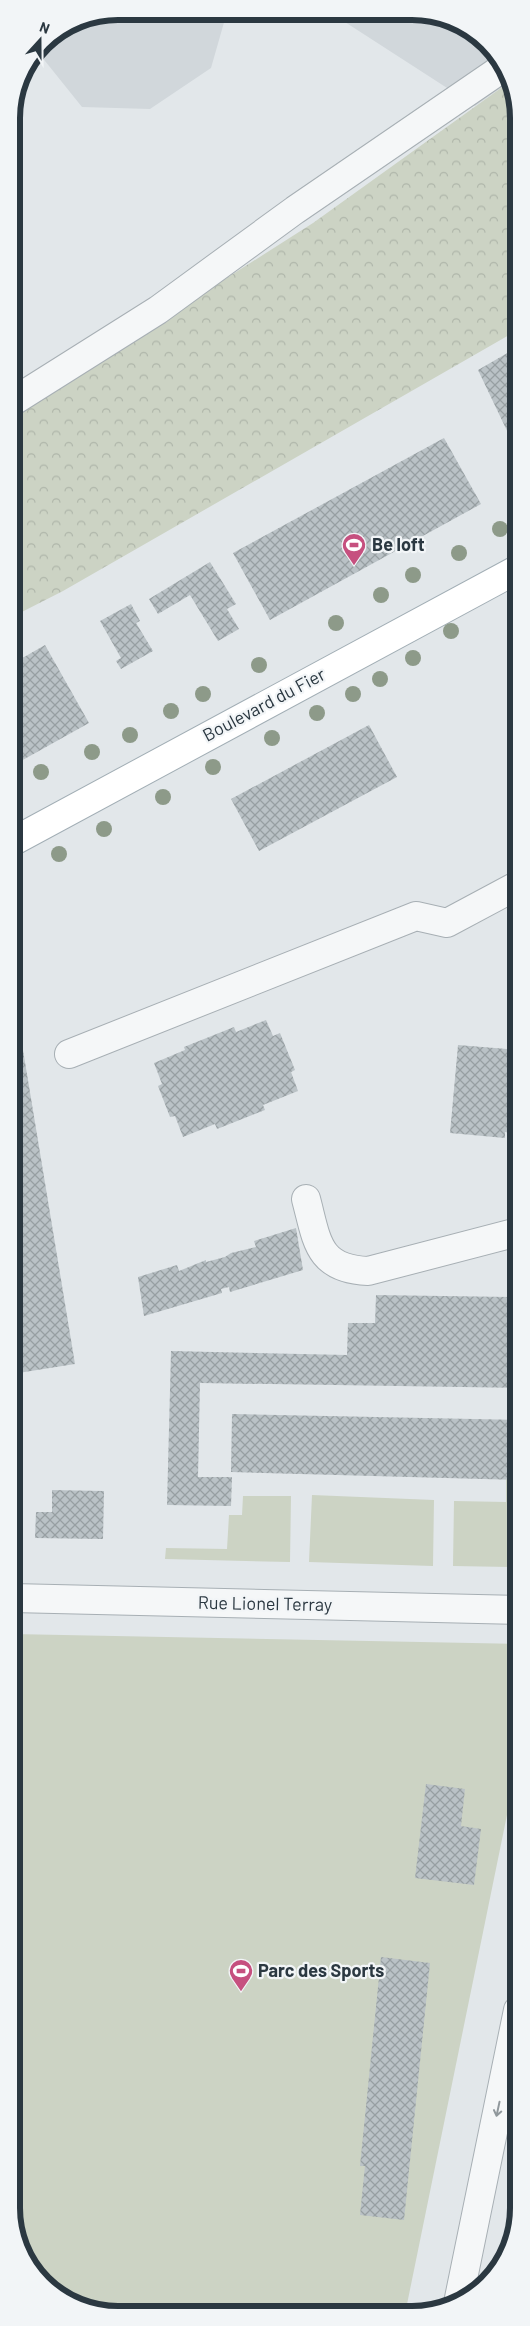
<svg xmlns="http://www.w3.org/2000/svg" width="530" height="2326" viewBox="0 0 530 2326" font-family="Barlow,sans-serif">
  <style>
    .built { fill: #d1d7db }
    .green { fill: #ccd3c4 }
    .forest { fill: url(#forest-crowns) }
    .building { fill: url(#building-cross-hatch) }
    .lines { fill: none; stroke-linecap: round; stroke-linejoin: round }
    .minor-casing { stroke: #a7afb4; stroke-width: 30 }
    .major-casing { stroke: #a2aeb5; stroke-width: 30 }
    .minor { stroke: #f5f7f8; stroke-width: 28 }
    .major { stroke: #fff; stroke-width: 28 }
    .tree { fill: #8d9a89 }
    .oneway { stroke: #90989c }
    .labels { text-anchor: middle; stroke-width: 4.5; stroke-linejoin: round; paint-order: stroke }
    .poi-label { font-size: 18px; font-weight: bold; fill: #2b3841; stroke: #f2f5f7; text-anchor: start }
    .street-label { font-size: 18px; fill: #2b3841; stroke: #f2f5f7 }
    .rim { fill: none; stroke: #2b3841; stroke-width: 6 }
  </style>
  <defs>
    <pattern id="forest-crowns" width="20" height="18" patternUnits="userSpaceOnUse" patternTransform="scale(1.25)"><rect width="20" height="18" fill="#ccd3c4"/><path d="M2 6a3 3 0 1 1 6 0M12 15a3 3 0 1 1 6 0" fill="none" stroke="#afb6aa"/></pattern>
    <pattern id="building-cross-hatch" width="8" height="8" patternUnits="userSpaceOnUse" patternTransform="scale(1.25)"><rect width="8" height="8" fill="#bac2c6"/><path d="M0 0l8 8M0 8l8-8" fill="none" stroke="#979fa2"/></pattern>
  </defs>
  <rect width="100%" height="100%" fill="#e2e7ea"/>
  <path class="built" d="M118,11L227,12L211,68L150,109L82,107L37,51L43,42L77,19Z
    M331,13H433L488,43L508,83L475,106Z"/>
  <path class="green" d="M518,1437V1567L453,1566L454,1501L506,1502V1479H517Z
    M312,1495L434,1500L433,1566L309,1562Z
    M243,1496H291L290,1562L165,1559L166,1548L227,1549L229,1515H242Z
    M12,1634L518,1644V1761L405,2314L97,2313L42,2283L12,2222Z"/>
  <path class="forest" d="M508,83L518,104V330L63,591L12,617V415L313,223Z"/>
  <path class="building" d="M518,347V431L509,435L478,370Z
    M444,438L481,504L270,620L233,553Z
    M210,562L236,604L227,609L239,629L218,641L190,595L158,614L149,599Z
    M131,604L140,621L136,623L153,651L121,669L116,661L121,658L100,621Z
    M45,645L89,723L12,766V664Z
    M369,725L397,777L259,851L231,799Z
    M266,1020L273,1036L280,1033L295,1070L291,1072L298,1091L263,1105L265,1110L217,1129L215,1124L183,1137L175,1116L170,1117L158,1086L162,1084L154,1063L185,1050L184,1047L234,1027L236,1032Z
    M458,1045L518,1050V1134L505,1132V1138L450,1133Z
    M23,1050L75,1364L12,1374V1052Z
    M296,1228L303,1270L230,1292L229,1287L221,1289L222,1293L144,1316L138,1277L177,1265L179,1271L206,1260V1262L225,1257L231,1253L256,1247L254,1241Z
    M376,1295L518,1297V1388L200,1383L198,1477H232L231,1506L167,1505L171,1351L347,1355L348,1323H375Z
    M232,1414L518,1420L517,1480L231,1472Z
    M52,1490L104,1491L103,1539L35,1538L36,1512H52Z
    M426,1784L465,1789L461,1826L481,1829L474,1885L415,1878Z
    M381,1957L430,1963L404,2220L360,2215L365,2166H360Z"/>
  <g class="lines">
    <g class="minor-casing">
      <path id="minor" d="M12,402L158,310L295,210L501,69
        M69,1054L416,916L447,923L518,885
        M306,1199C317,1240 317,1269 368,1271L518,1232
        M12,1598L518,1610
        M458,2303L518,2010"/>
    </g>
    <g class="major-casing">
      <path id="major" d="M12,842L518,569"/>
    </g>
    <use href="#minor" class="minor"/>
    <use href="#major" class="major"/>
  </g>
  <g class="tree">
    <circle cx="500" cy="529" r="8"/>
    <circle cx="459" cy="553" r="8"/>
    <circle cx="413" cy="575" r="8"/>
    <circle cx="381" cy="595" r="8"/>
    <circle cx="336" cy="623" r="8"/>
    <circle cx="451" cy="631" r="8"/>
    <circle cx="413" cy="658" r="8"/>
    <circle cx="259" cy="665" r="8"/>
    <circle cx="380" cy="679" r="8"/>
    <circle cx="203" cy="694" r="8"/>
    <circle cx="353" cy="694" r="8"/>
    <circle cx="171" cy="711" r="8"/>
    <circle cx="317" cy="713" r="8"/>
    <circle cx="130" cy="735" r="8"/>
    <circle cx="272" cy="738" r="8"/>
    <circle cx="92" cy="752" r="8"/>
    <circle cx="213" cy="767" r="8"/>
    <circle cx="41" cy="772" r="8"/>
    <circle cx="163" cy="797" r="8"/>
    <circle cx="104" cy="829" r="8"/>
    <circle cx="59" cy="854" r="8"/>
  </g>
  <defs><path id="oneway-shaft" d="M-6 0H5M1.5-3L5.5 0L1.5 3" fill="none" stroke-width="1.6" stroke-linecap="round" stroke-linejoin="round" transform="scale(1.25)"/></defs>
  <use class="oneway" href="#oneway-shaft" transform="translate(498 2109) rotate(102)"/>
  <defs>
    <g id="stadium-pin" transform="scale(1.25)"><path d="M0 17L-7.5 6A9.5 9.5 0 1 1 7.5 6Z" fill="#c6507f" stroke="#f2f5f7"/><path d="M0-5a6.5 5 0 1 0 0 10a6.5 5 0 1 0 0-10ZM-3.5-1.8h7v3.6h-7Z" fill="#fff"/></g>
  </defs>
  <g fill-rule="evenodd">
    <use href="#stadium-pin" x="354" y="545"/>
    <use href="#stadium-pin" x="241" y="1971"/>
  </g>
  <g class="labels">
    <g class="poi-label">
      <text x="372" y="551">Be loft</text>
      <text x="258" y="1977">Parc des Sports</text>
    </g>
    <g class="street-label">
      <text transform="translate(264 705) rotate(-28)" y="6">Boulevard du Fier</text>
      <text transform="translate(265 1604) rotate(1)" y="6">Rue Lionel Terray</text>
    </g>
  </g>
  <path d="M0 0H530V2326H0ZM118 20H412A98 98 0 0 1 510 118V2208A98 98 0 0 1 412 2306H118A98 98 0 0 1 20 2208V118A98 98 0 0 1 118 20Z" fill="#f2f5f7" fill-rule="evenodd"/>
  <path class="rim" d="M118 20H412A98 98 0 0 1 510 118V2208A98 98 0 0 1 412 2306H118A98 98 0 0 1 20 2208V118A98 98 0 0 1 118 20Z"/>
  <g transform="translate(40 40) rotate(21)" stroke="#f2f5f7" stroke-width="4" paint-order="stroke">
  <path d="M0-4L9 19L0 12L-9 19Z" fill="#2b3841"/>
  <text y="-8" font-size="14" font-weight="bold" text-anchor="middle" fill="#2b3841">N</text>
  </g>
</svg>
